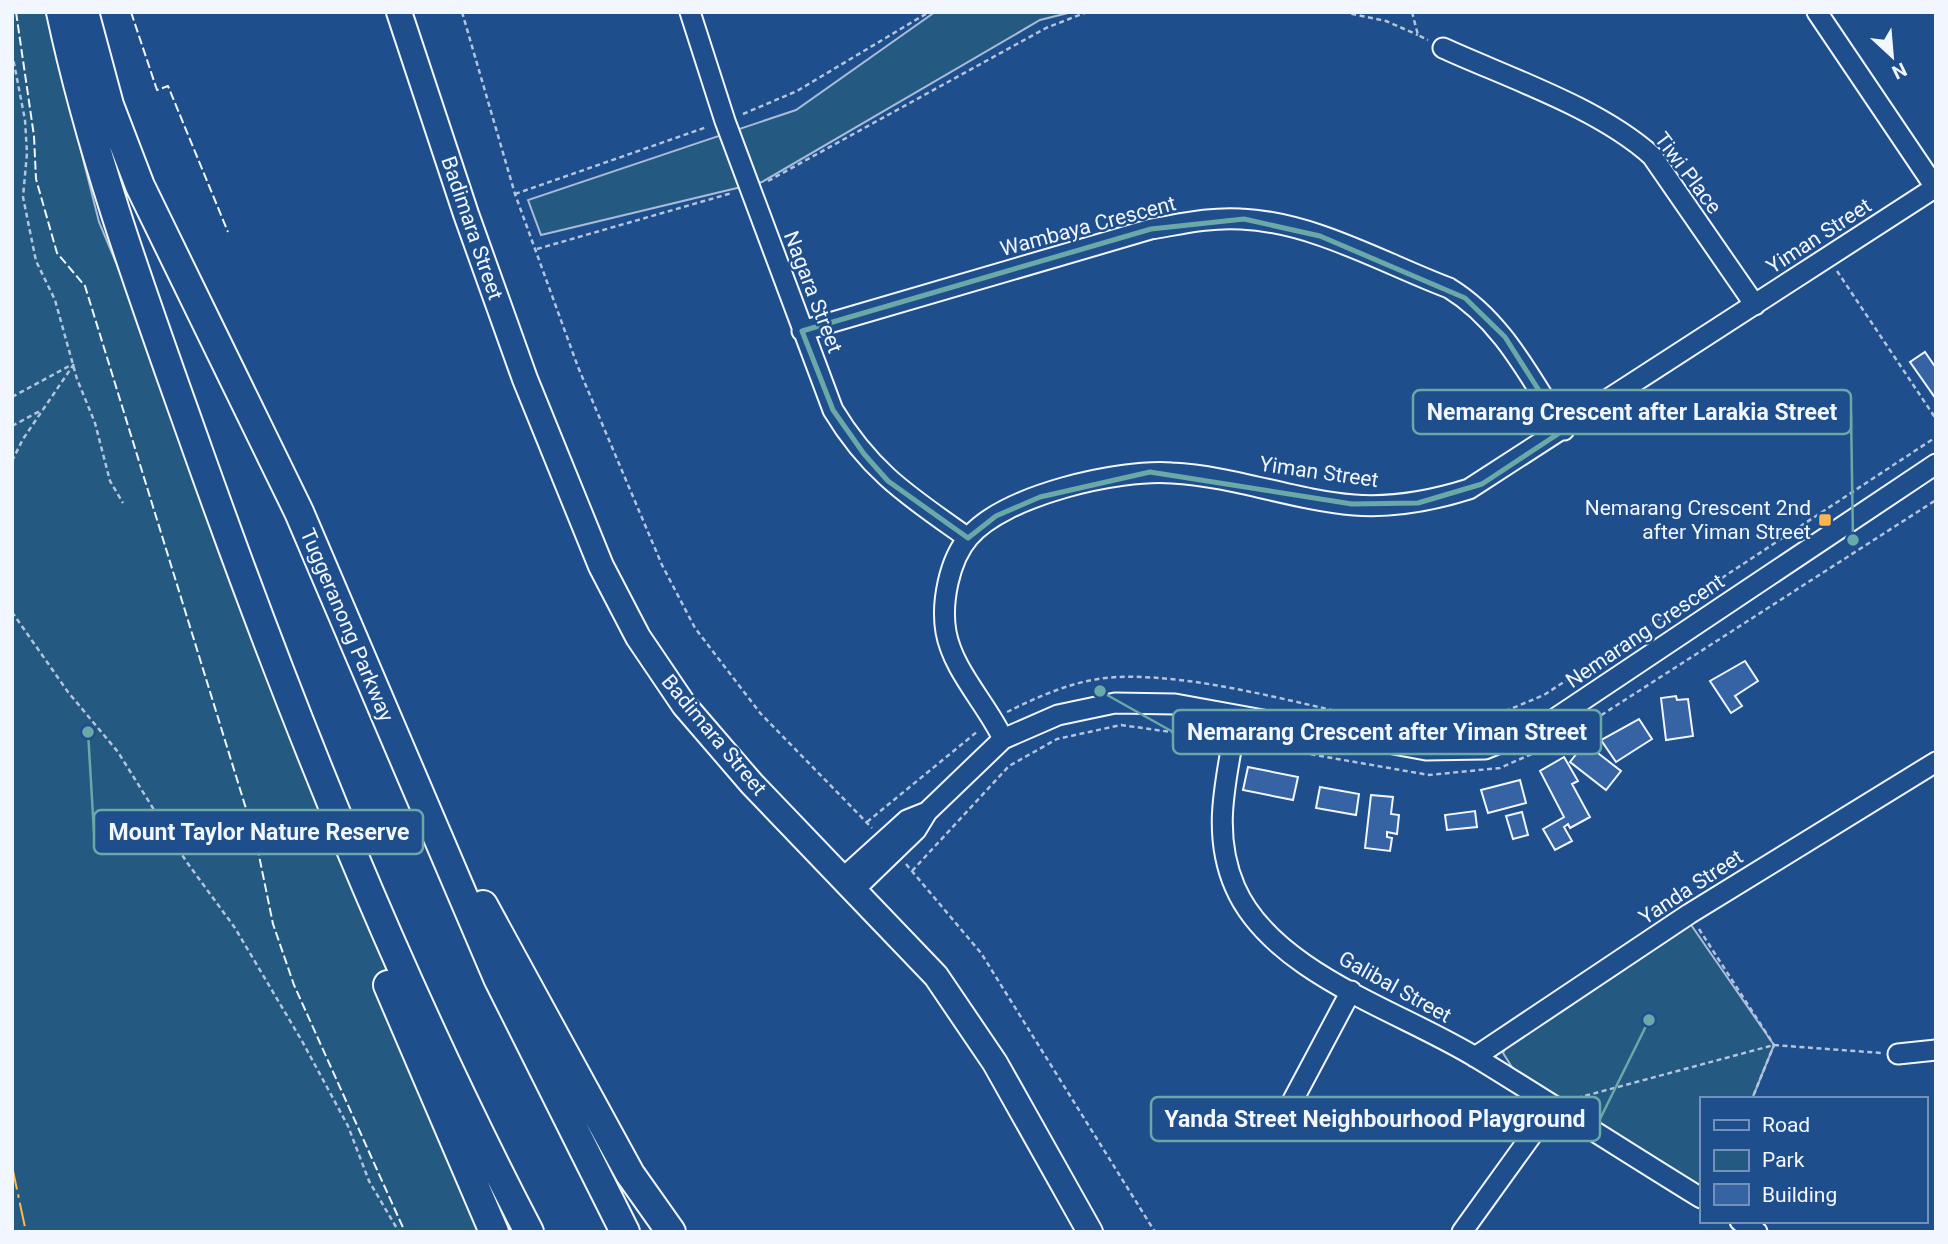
<svg xmlns="http://www.w3.org/2000/svg" width="1948" height="1244" viewBox="0 0 1948 1244" font-family="Roboto,sans-serif">
  <style>
    .green { fill: #245a82; stroke: #a8bbd7; stroke-width: 2 }
    .building { fill: #3563a3; stroke: #f2f6ff; stroke-width: 2 }
    .lines { fill: none; stroke-linecap: round; stroke-linejoin: round }
    .minor-casing { stroke: #f2f6ff; stroke-width: 23 }
    .major-casing { stroke: #f2f6ff; stroke-width: 28 }
    .highway-casing { stroke: #f2f6ff; stroke-width: 32 }
    .path { stroke: #b3c4dc; stroke-width: 2.5; stroke-dasharray: 5 3.5; stroke-linecap: butt }
    .minor { stroke: #1f4e8c; stroke-width: 19 }
    .major { stroke: #1f4e8c; stroke-width: 24 }
    .highway { stroke: #1f4e8c; stroke-width: 28 }
    .fence { stroke: #f2f6ff; stroke-width: 2; stroke-dasharray: 9 3.5; stroke-linecap: butt }
    .power { stroke: #ffb74d; stroke-width: 2; stroke-dasharray: 24 5 3.5 5; stroke-linecap: butt }
    .marked { fill: none; stroke: #6aa9a8; stroke-width: 5; stroke-linejoin: round }
    .poi-dot { fill: #ffb74d; stroke: #1f4e8c; stroke-width: 2.5 }
    .labels { text-anchor: middle; stroke-width: 5; stroke-linejoin: round; paint-order: stroke }
    .street-label { font-size: 21px; fill: #f2f6ff; stroke: #1f4e8c }
    .poi-label { font-size: 21px; fill: #f2f6ff; stroke: #1f4e8c; text-anchor: end }
    .leader { fill: none; stroke: #6aa9a8; stroke-width: 2.5 }
    .callout-dot { fill: #6aa9a8; stroke: #1f4e8c; stroke-width: 2.5 }
    .callout { fill: #1f4e8c; stroke: #6aa9a8; stroke-width: 2.5 }
    .callout-label { font-size: 23px; text-anchor: middle; font-weight: bold; fill: #f2f6ff }
  </style>
  <rect width="100%" height="100%" fill="#1f4e8c"/>
  <path class="green" d="M12,12H46L99,222L148,339L489,1232H12Z
    M935,12H1072L1040,20L762,182L541,235L528,200L796,110Z
    M1687,919L1774,1045L1752,1099H1701V1198L1515,1072L1503,1053L1510,1038Z"/>
  <path class="building" d="M1925,352L1936,368V399L1910,362Z
    M1745,661L1758,681L1735,696L1742,706L1731,713L1710,681Z
    M1676,696L1677,700L1688,699L1693,736L1666,740L1661,698Z
    M1639,719L1652,739L1616,762L1601,740Z
    M1585,743L1621,771L1606,790L1570,762Z
    M1564,757L1578,781L1572,784L1590,817L1570,828L1568,824L1564,827L1572,841L1555,850L1543,829L1564,817L1540,771Z
    M1248,767L1298,777L1293,800L1243,790Z
    M1520,780L1526,803L1488,813L1481,790Z
    M1320,787L1359,794L1356,815L1316,808Z
    M1371,795L1393,797L1391,814L1399,815L1397,834L1387,832V837L1392,838L1390,851L1365,848Z
    M1475,811L1477,827L1447,830L1445,815Z
    M1522,812L1528,835L1513,839L1506,816Z"/>
  <g class="lines">
    <g class="minor-casing">
      <path id="minor" d="M690,12L725,121L833,410C871,473 910,497 968,538
        M1817,12L1935,187
        M1443,48C1509,78 1599,108 1652,156L1755,305
        M802,331L1151,229C1181,224 1210,217 1241,219C1313,222 1383,263 1449,288C1503,321 1530,378 1564,430
        M1237,716C1228,774 1210,830 1235,887C1272,973 1401,1011 1477,1058C1552,1104 1626,1152 1701,1198
        M1003,739C987,704 953,671 946,632C941,603 949,560 969,537C1005,495 1118,469 1172,473C1233,476 1293,500 1354,505C1394,508 1431,501 1469,489L1936,187
        M844,877L907,820L927,812
        M855,889L916,830L927,812L1003,739L1058,715L1115,703L1175,704L1426,750L1485,749L1547,724L1936,464
        M1898,1054L1936,1050
        M1475,1057L1689,914L1936,762
        M1293,1100L1351,991
        M1740,1221L1757,1232
        M1462,1232L1552,1107"/>
    </g>
    <g class="major-casing">
      <path id="major" d="M399,12L466,214L525,379L601,566L638,637L684,705L752,784L936,976L995,1063L1090,1232"/>
    </g>
    <g class="highway-casing">
      <path id="highway" d="M61,12C93,162 147,307 198,451C293,718 398,980 529,1232
        M84,12L109,105L140,186L299,512L498,978L625,1232
        M483,905L630,1174L671,1232
        M388,985L494,1232"/>
    </g>
    <path class="path" d="M462,12L515,194L578,367L662,565L695,628L761,714L872,828
      M1343,12L1386,21L1418,35
      M1412,12L1418,35L1428,40
      M12,53L25,120L27,153L23,197L36,261L55,300L77,379L95,423L110,481L123,503
      M743,114L797,91L929,12
      M768,181L1046,28L1087,12
      M515,194L707,127
      M537,249L732,193
      M1837,271L1936,419
      M12,397L71,365
      M12,426L40,411
      M12,461L23,439L74,364
      M12,612L68,692L118,752L186,861L235,928L302,1041L348,1126L369,1181L399,1232
      M1007,712C1041,695 1080,678 1119,677C1201,674 1307,706 1389,723
      M1405,727L1489,718L1544,695L1936,437
      M1252,744L1429,775L1500,768L1561,741L1936,500
      M867,822L978,731
      M906,864L981,953L1155,1232
      M912,871L1009,766L1057,739L1121,725L1214,738
      M1699,929L1774,1045L1752,1099
      M1577,1098L1774,1045L1881,1053"/>
    <use href="#minor" class="minor"/>
    <use href="#major" class="major"/>
    <use href="#highway" class="highway"/>
    <path class="fence" d="M16,12L34,136L36,179L57,253L85,286L256,841L273,924L294,985L405,1232
      M131,12L157,90L168,86L228,232"/>
    <path class="power" d="M12,1166L26,1232"/>
  </g>
  <path class="marked" d="M1244,219L1320,236L1465,298L1505,337L1564,430L1482,484L1418,503L1352,504L1150,472L1040,497L996,516L968,538L888,481L864,454L833,410L802,331L1151,229Z"/>
  <rect class="poi-dot" x="1818" y="513" width="14" height="14" rx="3.5"/>
  <g class="labels">
    <g class="street-label">
      <text transform="translate(1688 173) rotate(53)" y="7">Tiwi Place</text>
      <text transform="translate(1088 226) rotate(-15)" y="7">Wambaya Crescent</text>
      <text transform="translate(472 228) rotate(71)" y="7">Badimara Street</text>
      <text transform="translate(1819 236) rotate(-33)" y="7">Yiman Street</text>
      <text transform="translate(813 292) rotate(69)" y="7">Nagara Street</text>
      <text transform="translate(1319 472) rotate(8)" y="7">Yiman Street</text>
      <text transform="translate(347 625) rotate(67)" y="7">Tuggeranong Parkway</text>
      <text transform="translate(1645 631) rotate(-34)" y="7">Nemarang Crescent</text>
      <text transform="translate(714 735) rotate(50)" y="7">Badimara Street</text>
      <text transform="translate(1691 887) rotate(-33)" y="7">Yanda Street</text>
      <text transform="translate(1395 987) rotate(29)" y="7">Galibal Street</text>
    </g>
    <g class="poi-label">
      <text x="1811" y="515">Nemarang Crescent 2nd<tspan x="1811" dy="24">after Yiman Street</tspan></text>
    </g>
  </g>
  <path class="leader" d="M1853 540L1851 412M1100 691L1173 732M88 732L94 832M1649 1020L1600 1119"/>
  <g class="callout-dot">
    <circle cx="1853" cy="540" r="7"/>
    <circle cx="1100" cy="691" r="7"/>
    <circle cx="88" cy="732" r="7"/>
    <circle cx="1649" cy="1020" r="7"/>
  </g>
  <g class="callout">
    <rect x="1413" y="390" width="438" height="44" rx="7"/>
    <rect x="1173" y="710" width="428" height="44" rx="7"/>
    <rect x="94" y="810" width="329" height="44" rx="7"/>
    <rect x="1151" y="1097" width="449" height="44" rx="7"/>
  </g>
  <g class="callout-label">
    <text x="1632" y="420">Nemarang Crescent after Larakia Street</text>
    <text x="1387" y="740">Nemarang Crescent after Yiman Street</text>
    <text x="259" y="840">Mount Taylor Nature Reserve</text>
    <text x="1375" y="1127">Yanda Street Neighbourhood Playground</text>
  </g>
  <rect width="1948" height="1244" fill="none" stroke="#f2f6ff" stroke-width="28"/>
  <rect x="1700" y="1097" width="228" height="126" fill="#1f4e8c" stroke="#7391ba" stroke-width="2"/>
  <rect x="1714" y="1120" width="35" height="10" fill="#1f4e8c" stroke="#7391ba" stroke-width="2"/>
  <text x="1762" y="1132" font-size="21" fill="#f2f6ff">Road</text>
  <rect x="1714" y="1150" width="35" height="21" fill="#245a82" stroke="#7391ba" stroke-width="2"/>
  <text x="1762" y="1167" font-size="21" fill="#f2f6ff">Park</text>
  <rect x="1714" y="1184" width="35" height="21" fill="#3563a3" stroke="#7391ba" stroke-width="2"/>
  <text x="1762" y="1202" font-size="21" fill="#f2f6ff">Building</text>
  <g transform="translate(1892 56) rotate(154)" stroke="#1f4e8c" stroke-width="5" paint-order="stroke">
  <path d="M0-5L12 26L0 18L-12 26Z" fill="#f2f6ff"/>
  <text y="-10" font-size="19" font-weight="bold" text-anchor="middle" fill="#f2f6ff">N</text>
  </g>
</svg>
